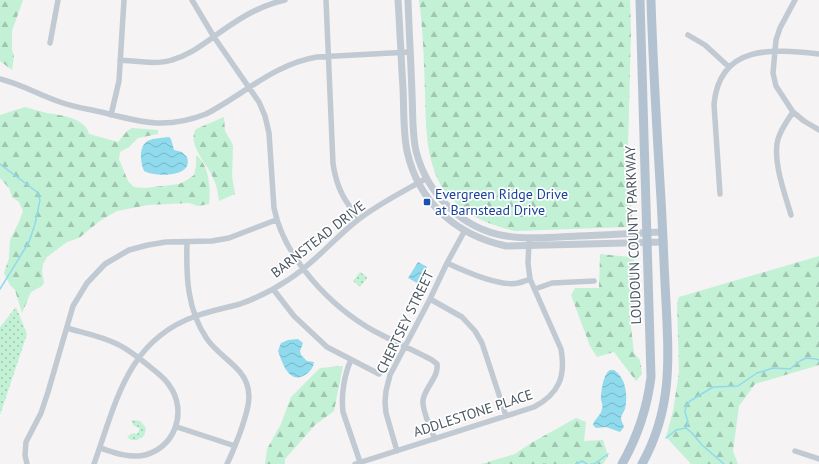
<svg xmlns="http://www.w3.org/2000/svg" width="819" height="464" viewBox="0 0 819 464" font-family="'PT Sans',sans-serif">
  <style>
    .grass { fill: url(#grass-dots) }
    .forest { fill: url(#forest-firs) }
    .water { fill: url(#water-waves) }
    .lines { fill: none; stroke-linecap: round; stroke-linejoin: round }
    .stream { stroke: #90daee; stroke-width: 1.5 }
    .minor { stroke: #c1cad2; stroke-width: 5.5 }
    .tertiary { stroke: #c1cad2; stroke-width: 7 }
    .primary { stroke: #b3c2d1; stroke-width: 9 }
    .transit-dot { fill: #1a4fb4; stroke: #fff; stroke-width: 1.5 }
    .labels { text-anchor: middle; stroke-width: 3.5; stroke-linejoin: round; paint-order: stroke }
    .transit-label { font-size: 14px; fill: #164399; stroke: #fff; text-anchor: start }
    .street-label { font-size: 14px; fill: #4a5661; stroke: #fff }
  </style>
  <defs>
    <pattern id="grass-dots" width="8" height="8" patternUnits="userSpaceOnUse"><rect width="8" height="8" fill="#c3f1d5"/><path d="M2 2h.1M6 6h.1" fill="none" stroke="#a0c6b0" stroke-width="1.8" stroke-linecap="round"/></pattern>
    <pattern id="forest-firs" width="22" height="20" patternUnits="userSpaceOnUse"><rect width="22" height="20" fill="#c3f1d5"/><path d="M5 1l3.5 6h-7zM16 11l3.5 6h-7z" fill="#a0c6b0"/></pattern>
    <pattern id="water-waves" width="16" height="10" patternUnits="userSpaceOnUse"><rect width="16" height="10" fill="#90daee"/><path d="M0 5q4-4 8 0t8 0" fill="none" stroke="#78b4c4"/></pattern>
  </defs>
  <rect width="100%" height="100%" fill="#f5f3f3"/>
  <path class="grass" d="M360,272L366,276L367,278L360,287L353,281Z
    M16,307L27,334L0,415V327Z
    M133,420L140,421L146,428L144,436L137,440H131L127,437L133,433L137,434L139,431V428L134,426L131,421Z"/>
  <path class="forest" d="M0,0H23L12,31V50L14,56L12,70L0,61Z
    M419,0H630L631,32L627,185L630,194L633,225L627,227L515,231C490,225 468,217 451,198C448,195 445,192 443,189C425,159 426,124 425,91C424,61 423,30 419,0Z
    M25,107C32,109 39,111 47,113C60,115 86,118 89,134L118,142L127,131L132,128L158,130V134L138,138L129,147L120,152L119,159L128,181L134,187L145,188L179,184L187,180L194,175L196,165V155C209,164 211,189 209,204L198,206L189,203L148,205L117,211L101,220L79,238L67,242L47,257L43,264L42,272L44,283L42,286L31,292L22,313L15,290L10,285L4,273L9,258L10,240L18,224L23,211L19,202L12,197L9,188L0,178V115Z
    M224,117L225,131L231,141L233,146L232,176L235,194L219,201C218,194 217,186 214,180C209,165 186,145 196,129Z
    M600,254L630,257L634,259L633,283L635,284L636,306L629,310L634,353L640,360L642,374L636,381L614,352L597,357L590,346L571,295L575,288H599Z
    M819,256V365L755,384L739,406L733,451L738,464H691L666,437L673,411L679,372L677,303L679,297Z
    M343,366L334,411L315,425L285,459V464H265L267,449L281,424L291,397L320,368Z
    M576,418L586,422L584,441L603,440L608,456L603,464H481L515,454L531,443Z"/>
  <path class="water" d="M169,137L171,139L174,150L182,152L187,157C194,178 156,177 144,171C140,162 138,144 150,140C155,138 163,138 169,137Z
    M418,262L427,267L419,284L408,278Z
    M298,339L303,343L300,351L301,355L307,361L314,362C313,368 310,372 305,375C289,385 282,362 278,351L281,343L288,340Z
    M610,370H614C626,378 628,395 625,409C624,412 621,415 621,418C621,421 623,424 624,427L620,432L606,427L596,428L593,425C594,419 601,416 602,409C603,406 602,403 601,400C601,392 603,374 610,370Z"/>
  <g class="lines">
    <path class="stream" d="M0,164L37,192L40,200L35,224L29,242L0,289
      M686,428L692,433L702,445L724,464
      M666,438L676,430L686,428L688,422L685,412L686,406L690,401L713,387L738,386L757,373L764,371L773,368L790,369L800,361L806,358L816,359L819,360
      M543,464H546
      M576,464L582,461L587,464
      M591,464H594L608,454"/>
    <path class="minor" d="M192,0L214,37L259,102L265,116L269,133L274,208C284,258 331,307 374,331C393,341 413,350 432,360L437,364C439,377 425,387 423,400C422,409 431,430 435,439
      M326,0L333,164C337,189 344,200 359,219
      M795,0L780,28L776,40L773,73L776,86L793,112L804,121L819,130
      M688,35L705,45L729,67
      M50,43L58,0
      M120,60C137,61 156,65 172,60C187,56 199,47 212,38C234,22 257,6 285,0
      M0,79C21,84 39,95 60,102C73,107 88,109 101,112C141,122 165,130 206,114C243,95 274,64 317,57L410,52
      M111,115L119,81L124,0
      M720,194L714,104C720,44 772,49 819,54
      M791,215C785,194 772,160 778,139C781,129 787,121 793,112
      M187,242C186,276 187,310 207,339C216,352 230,360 240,372C256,391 247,412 240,433C236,443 232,454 227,464
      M447,263C464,271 500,287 518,283C522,282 526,281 530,279
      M273,289L294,316L327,347L379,374
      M535,289L552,283L594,281
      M430,299L462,317L475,331L482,343L506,416
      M67,328C84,333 101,336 117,344C128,349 139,358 149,366C156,372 164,377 169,385C189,412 174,452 139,456C125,457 113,452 100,448
      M351,360C344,375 341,396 343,412L360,462
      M177,427L235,446
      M397,451L386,413L385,402L386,391L390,375L430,299L447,263L464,232
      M795,451L819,459
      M27,464L25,455L26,442L41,413L48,392L73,306L87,283L105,264L129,250L148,245L166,242L212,241L229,238L276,220
      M94,464C116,403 127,340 196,316C210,311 225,308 240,304C257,298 273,290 288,280C315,263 334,238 359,219C380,203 404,191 427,178
      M355,464L534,407C559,394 566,376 561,349L530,279L528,263L529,242"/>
    <path class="tertiary" d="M398,0C400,29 401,59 403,88C404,109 403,131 407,151C418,202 456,235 506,246L664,242
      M408,0C409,31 411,63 412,94C413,113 412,133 416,151C427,194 462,229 506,236C529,240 555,237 578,236C607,235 635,233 663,232"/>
    <path class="primary" d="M622,464C638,436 647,409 651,377L640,0
      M642,464C672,410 669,362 666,302C664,268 663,234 661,199C657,133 653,66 651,0"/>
  </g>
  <rect class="transit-dot" x="423" y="198" width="8" height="8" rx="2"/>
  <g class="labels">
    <g class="transit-label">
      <text x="435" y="199">Evergreen Ridge Drive<tspan x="435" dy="16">at Barnstead Drive</tspan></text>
    </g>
    <g class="street-label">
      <text transform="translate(633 235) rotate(-92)" y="5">LOUDOUN COUNTY PARKWAY</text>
      <text transform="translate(318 239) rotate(-38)" y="5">BARNSTEAD DRIVE</text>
      <text transform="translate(405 322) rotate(-64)" y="5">CHERTSEY STREET</text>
      <text transform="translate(473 413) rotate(-18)" y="5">ADDLESTONE PLACE</text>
    </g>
  </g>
</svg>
